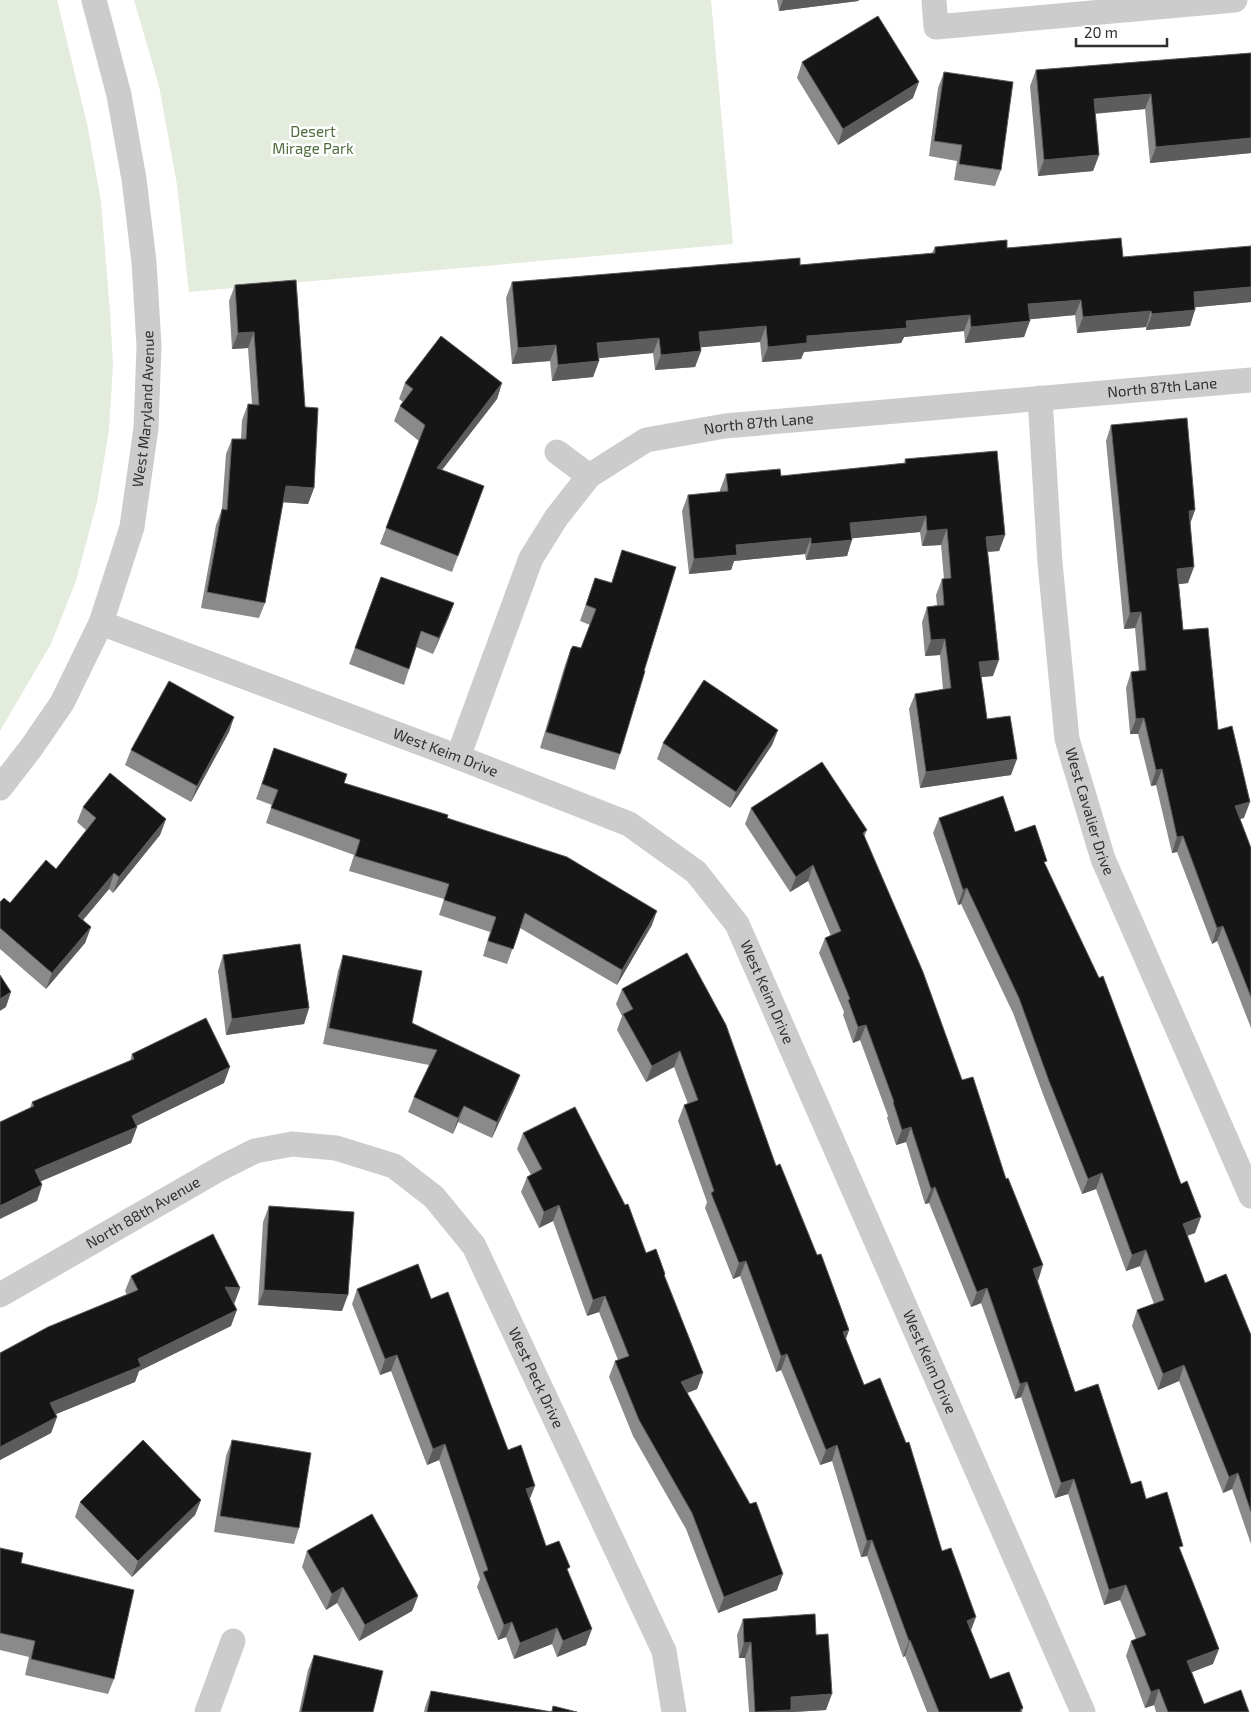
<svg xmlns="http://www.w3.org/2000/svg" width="1251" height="1712" viewBox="0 0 1251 1712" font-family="'Exo 2',sans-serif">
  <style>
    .green { fill: #e4ecdd }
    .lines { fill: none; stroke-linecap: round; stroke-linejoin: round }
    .street { stroke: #ccc; stroke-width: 25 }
    .wall { fill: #8a8a8a }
    .shaded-wall { fill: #5c5c5c }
    .building { fill: #161616; stroke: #5c5c5c }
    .labels { text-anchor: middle; stroke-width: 5; stroke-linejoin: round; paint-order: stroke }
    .park-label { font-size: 15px; fill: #4f6b3c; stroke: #fff }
    .street-label { font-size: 15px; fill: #2f2f2f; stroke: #fff }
  </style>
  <rect width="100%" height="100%" fill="#fff"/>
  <path class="green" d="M0,0H57L88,128L101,202L110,311L113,364L109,430L97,502L76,581L51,644L0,731Z
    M134,0H711L733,244L189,292L177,185L159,86Z"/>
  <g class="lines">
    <g class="street">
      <path d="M934,0L936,27L1235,0"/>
      <path id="s1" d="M1040,398L1050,563L1067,739L1103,859L1251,1196"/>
      <path d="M557,452L589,476"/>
      <path id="s2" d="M101,623L458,757L629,824L696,872L737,924L1083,1712"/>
      <path id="s3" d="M458,757L531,558L556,518L589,476L646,440L725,426L1251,380"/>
      <path id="s4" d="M0,788L31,748L62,703L101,623L132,527L146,428L149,346L144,262L134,179L119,95L94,0"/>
      <path id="s5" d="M0,1295L221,1168L255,1151L292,1144L336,1148L394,1166L434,1197L474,1246L664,1651L674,1712"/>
      <path d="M207,1712L233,1641"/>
    </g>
  </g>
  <path class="wall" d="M777,0H859L858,1L779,11Z
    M1251,53V153L1150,163L1145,109L1095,114L1099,155L1093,171L1038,176L1030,86L1036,70Z
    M802,62L913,98L838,145L797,78Z
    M944,72L1001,170L995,186L954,180L957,161L929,156L938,88Z
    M935,247L1007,248L1123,257L1251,302L1195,307L1190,326L1146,330V327L1077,333L1075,315L1030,319L1024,337L965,343L964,331L904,337L901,343L804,352L801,359L762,362L760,342L701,347V351L695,367L655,370L653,353L598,358L599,361L593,377L552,381L550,361L512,364L506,298L512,282L800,265L932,253Z
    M235,285L305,407L314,488L308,504L283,502L265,603L259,618L201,608L216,525L222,509L226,454L232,439H241L242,420L248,404H252L248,348L232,349L229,301Z
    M405,383H502L497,399L442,470L484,486L452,572L380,544L419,441L394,421L400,406L403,402L399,399Z
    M1111,425L1195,510L1190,524L1188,583L1179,584L1183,630L1218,730L1244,818L1240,819L1251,848V1028L1217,941L1212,944L1177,852L1172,853L1156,785L1151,786L1138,734H1130L1126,688L1131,672L1139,671L1135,628L1124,629L1106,441Z
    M905,459L1005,535L999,551L988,552L993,676L981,677L987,719L1011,775L920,788L909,709L915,694L943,690L940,655L925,656L922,622L927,607L937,605L936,595L942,579H944L941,545L922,546L920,532L852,538L847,556L806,560L805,554L734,561L731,570L689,574L682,511L688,495L720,492V490L726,474L781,476L904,464Z
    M622,550L644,671L620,754L615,770L540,748L565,665L571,649L581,648L590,625L580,621L595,578L611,583Z
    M381,577L454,603L448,619L433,654L416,647L404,685L349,664Z
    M234,717L229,732L191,802L125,765L131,750Z
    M778,730L772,745L730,808L657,759L663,743Z
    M274,748L344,783L447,818L652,925L617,985L520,928L507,964L483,956L490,932L439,915L444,899L349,871L354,855L266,823L272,805L256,799Z
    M83,807L166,819L160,835L113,893L109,889L83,920L91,927L85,943L46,989L0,949V902L10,903L56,869L86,830L77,822Z
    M751,808L867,830L864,837L962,1080L1038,1281L1075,1392L1131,1484L1146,1499L1181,1552L1213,1664L1192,1672L1204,1704L1249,1712H1156L1154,1705L1145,1708L1126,1656L1131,1641L1136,1639L1120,1600L1104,1605L1068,1494L1055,1498L1021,1397L1015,1399L981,1303L971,1307L929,1203L925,1204L906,1142L896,1145L887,1118L888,1116L860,1040L853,1043L843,1015L844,1012L819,953L825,938L831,936L808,881L790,892L745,824Z
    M939,818L1015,832L1046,865L1195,1233L1187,1236L1205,1283L1251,1335V1544L1232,1489L1223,1493L1179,1381L1158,1390L1132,1326L1137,1310L1154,1304L1140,1266L1126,1271L1096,1189L1082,1194L1044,1097L1013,1013L961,904L958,905L933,833Z
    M687,953L776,1166L817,1255L849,1330L846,1339L864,1385L942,1551L971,1631L990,1679L1023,1708L1022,1712H927L905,1656L903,1657L867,1556L861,1557L832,1461L820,1465L781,1370L776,1372L740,1276L733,1279L705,1208L707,1202L678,1121L684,1105L688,1104L674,1067L646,1082L617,1030L622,1016L616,1004L622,989Z
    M223,955L309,1008L304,1024L226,1035L218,971Z
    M343,955L412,1023L520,1075L514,1090L492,1138L458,1122L453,1134L408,1112L414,1097L429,1065L323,1044L338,971Z
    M132,1054L224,1083L136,1126L137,1127L131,1143L41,1181L42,1185L37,1201L30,1108L32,1102L130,1061Z
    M523,1133L646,1253L665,1274V1276L703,1373L697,1389L687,1393L777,1590L718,1613L686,1529L633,1436L609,1377L615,1361L618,1360L599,1312L587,1316L553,1221L539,1228L521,1192L527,1177L531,1175L517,1149Z
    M269,1206L342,1311L258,1305L263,1222Z
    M131,1276L240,1288L234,1304L231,1326L139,1371L135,1382L56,1414L57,1417L51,1433L0,1460V1353L127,1295L125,1291Z
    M357,1289L431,1299L508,1450L530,1499L546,1546L568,1571L586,1645L557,1657L552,1644L514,1659L506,1637L498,1640L477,1587L480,1579L439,1460L427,1465L391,1371L380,1375L352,1304Z
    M232,1440L299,1528L294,1544L214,1532L226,1456Z
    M201,1500L195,1515L132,1577L75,1517L80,1502Z
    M0,1548L114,1679L108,1694L25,1675L29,1657L0,1650Z
    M307,1551L418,1596L412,1611L359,1641L337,1603L326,1610L302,1567Z
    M743,1619L816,1635L826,1710L793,1712H749L745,1658H739L737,1635Z
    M314,1655L373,1712H299L308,1670Z
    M431,1691L551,1712L553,1706L577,1712H424L425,1707Z"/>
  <path class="shaded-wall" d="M783,0H859L858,1L779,11Z
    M919,82L913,98L838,145L843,129Z
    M1151,94L1145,109L1088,114L1094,99Z
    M1251,138V153L1150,163L1156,147Z
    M1099,155L1093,171L1038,176L1044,160Z
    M1251,287V302L1188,308L1194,292Z
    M1081,300L1075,315L1023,320L1028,304Z
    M1195,310L1190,326L1146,330L1152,314Z
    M1151,311L1146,327L1077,333L1083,317Z
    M970,315L964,331L904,337L901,343L804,352L801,359L762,362L768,347L807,336L906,321Z
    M1030,321L1024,337L965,343L971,327Z
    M766,326L760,342L694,348L699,332Z
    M254,332L248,348L232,349L238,333Z
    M659,338L653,353L591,359L597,343Z
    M556,345L550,361L512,364L518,348Z
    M701,351L695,367L655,370L661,355Z
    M599,361L593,377L552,381L558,365Z
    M502,383L497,399L431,484L437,468Z
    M286,486L314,488L308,504L280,502Z
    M1195,510L1189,526V511Z
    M926,516L920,532L845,539L850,523Z
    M947,529L941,545L922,546L927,531Z
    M1005,535L999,551L981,552L986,537Z
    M811,538L805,554L734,561L731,570L689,574L694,559L736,545Z
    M852,540L847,556L806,560L811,544Z
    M1194,567L1188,583L1172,585L1177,569Z
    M454,603L448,619L433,654L439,638Z
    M1141,612L1135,628L1124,629L1130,613Z
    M945,639L940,655L925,656L931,640Z
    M999,660L993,676L973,678L979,662Z
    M234,717L229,732L191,802L197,786Z
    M1144,718L1138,734H1130L1136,719Z
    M778,730L772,745L730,808L736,792Z
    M1017,759L1011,775L920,788L926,772Z
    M1162,769L1156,785L1151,786L1156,770Z
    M1250,802L1244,818L1229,821L1235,806Z
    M166,819L160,835L113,893L119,877Z
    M1183,836L1177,852L1172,853L1177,837Z
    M813,865L808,881L790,892L796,877Z
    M114,873L109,889L73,932L78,916Z
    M967,888L961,904L958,905L963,890Z
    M657,911L652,925L617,985L622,970Z
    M1223,926L1217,941L1212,944L1217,928Z
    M91,927L85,943L46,989L52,973Z
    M11,992L6,1007L0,1011V999Z
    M309,1008L304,1024L226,1035L232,1019Z
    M866,1025L860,1040L853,1043L858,1027Z
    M680,1051L674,1067L646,1082L652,1066Z
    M230,1067L224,1083L126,1131L132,1116Z
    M520,1075L514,1090L492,1138L497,1122Z
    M464,1106L458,1122L453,1134L458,1118Z
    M137,1127L131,1143L30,1186L35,1170Z
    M911,1127L906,1142L896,1145L902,1130Z
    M1102,1173L1096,1189L1082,1194L1088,1179Z
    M42,1185L37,1201L0,1219V1206Z
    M935,1187L929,1203L925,1204L931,1189Z
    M559,1205L553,1221L539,1228L544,1212Z
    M1201,1217L1195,1233L1177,1239L1183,1224Z
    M1146,1250L1140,1266L1126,1271L1132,1255Z
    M746,1261L740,1276L733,1279L739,1263Z
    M1043,1265L1038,1281L1028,1285L1033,1269Z
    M225,1287L240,1288L234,1304Z
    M987,1288L981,1303L971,1307L977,1292Z
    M264,1290L348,1295L342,1311L258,1305Z
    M605,1296L599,1312L587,1316L593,1300Z
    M237,1310L231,1326L139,1371L135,1382L44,1419L50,1403Z
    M849,1330L843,1346V1332Z
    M787,1354L781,1370L776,1372L781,1356Z
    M397,1355L391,1371L380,1375L385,1359Z
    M1184,1365L1179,1381L1158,1390L1163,1374Z
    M703,1373L697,1389L675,1398L681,1382Z
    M1027,1382L1021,1397L1015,1399L1020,1384Z
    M57,1417L51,1433L0,1460V1447Z
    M445,1444L439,1460L427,1465L433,1449Z
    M837,1445L832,1461L820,1465L826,1450Z
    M1238,1473L1232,1489L1223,1493L1229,1477Z
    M1074,1479L1068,1494L1055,1498L1061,1483Z
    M535,1486L529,1501L526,1489Z
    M201,1500L195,1515L132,1577L138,1561Z
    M872,1540L867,1556L861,1557L867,1541Z
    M783,1574L777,1590L718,1613L724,1597Z
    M1126,1585L1120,1600L1104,1605L1109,1590Z
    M343,1587L337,1603L326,1610L332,1594Z
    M418,1596L412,1611L359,1641L365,1625Z
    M976,1617L970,1633L967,1621Z
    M512,1622L506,1637L498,1640L504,1625Z
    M557,1628L552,1644L514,1659L520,1643Z
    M592,1629L586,1645L557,1657L563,1641Z
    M910,1640L905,1656L903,1657L909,1641Z
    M751,1642L745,1658H739L744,1643Z
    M1219,1649L1213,1664L1182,1676L1187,1661Z
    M1159,1689L1154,1705L1145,1708L1151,1692Z
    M832,1694L826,1710L793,1712H766L791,1697Z"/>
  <path class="building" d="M878,16L919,82L843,129L802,62Z
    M1251,53V138L1156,147L1151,94L1094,99L1099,155L1044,160L1036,70Z
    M944,72L1013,82L1001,170L959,164L962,145L934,141Z
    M1121,238L1123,257L1251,246V287L1194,292L1195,310L1152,314L1151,311L1083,317L1081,300L1028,304L1030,321L971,327L970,315L906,321L907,328L807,336V343L768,347L766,326L699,332L701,351L661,355L659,338L597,343L599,361L558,365L556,345L518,348L512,282L800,258V265L935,253V247L1007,240V248Z
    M296,280L305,407L318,408L314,488L286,486L265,603L207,592L222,509L227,510L232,439H246L248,404L259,405L254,332L238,333L235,285Z
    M441,336L502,383L437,468L484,486L458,556L386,528L425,425L400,406L413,389L405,383Z
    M1187,418L1195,510L1189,511L1194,567L1177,569L1183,630L1208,628L1218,730L1232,726L1250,802L1235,806L1251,848V997L1223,926L1217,928L1183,836L1177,837L1162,769L1156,770L1144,718L1136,719L1131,672L1146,670L1141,612L1130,613L1111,425Z
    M997,451L1005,535L986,537L999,660L979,662L987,719L1010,716L1017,759L926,772L915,694L951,688L945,639L931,640L927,607L944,605L942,579L951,578L947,529L927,531L926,516L850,523L852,540L811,544V538L736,545L737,555L694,559L688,495L728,491L726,474L780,469L781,476L906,463L905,459Z
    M622,550L676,567L644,671H645L620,754L546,732L571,649L573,646L581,648L596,609L586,605L595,578L612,583Z
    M381,577L454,603L439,638L421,631L409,669L355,648Z
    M704,680L778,730L736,792L663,743Z
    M169,681L234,717L197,786L131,750Z
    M274,748L347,774L344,783L448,815L447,818L567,857L657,911L622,970L525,913L513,949L488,941L496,917L444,900L449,884L355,856L360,840L271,808L278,790L262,784Z
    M822,762L867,830L863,833L923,972L962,1080L973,1077L1006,1179L1008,1178L1043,1265L1033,1269L1075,1392L1098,1384L1131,1484L1141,1481L1146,1499L1167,1492L1183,1546L1179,1547L1219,1649L1187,1661L1204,1704L1241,1690L1249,1712H1168L1159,1689L1151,1692L1131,1641L1146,1635L1126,1585L1109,1590L1074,1479L1061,1483L1027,1382L1020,1384L987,1288L977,1292L935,1187L931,1189L911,1127L902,1130L893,1102H894L866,1025L858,1027L848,1000L850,999L825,938L841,931L813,865L796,877L751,808Z
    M110,773L166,819L119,877L114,873L78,916L91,927L52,973L0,928V902L4,898L10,903L46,860L56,869L96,818L83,807Z
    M1003,796L1015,832L1035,825L1047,861L1044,862L1099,978L1103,976L1181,1184L1187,1181L1201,1217L1183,1224L1205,1283L1226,1274L1251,1335V1512L1238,1473L1229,1477L1184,1365L1163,1374L1137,1310L1164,1300L1146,1250L1132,1255L1102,1173L1088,1179L1049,1081L1019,998L967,888L963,890L939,818Z
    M300,944L309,1008L232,1019L223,955Z
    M687,953L726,1025L776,1166L780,1164L817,1255L821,1254L849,1330L843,1332L864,1385L880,1378L906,1443L909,1442L942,1551L951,1548L976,1617L967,1621L990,1679L1009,1672L1023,1708L1020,1710L1021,1712H939L910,1640L909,1641L872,1540L867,1541L837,1445L826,1450L787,1354L781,1356L746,1261L739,1263L711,1193L714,1191L684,1105L698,1100L680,1051L652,1066L623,1014L633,1009L622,989Z
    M343,955L422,971L412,1023L520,1075L497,1122L464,1106L458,1118L414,1097L437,1050L329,1028Z
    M0,975L11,992L0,999Z
    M206,1018L230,1067L132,1116L137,1127L35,1170L42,1185L0,1206V1122L34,1106L32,1102L134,1059L132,1054Z
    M575,1107L625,1205L628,1204L646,1253L656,1249L665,1274L664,1275L703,1373L681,1382L750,1504L756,1502L783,1574L724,1597L692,1513L639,1420L615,1361L629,1356L605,1296L593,1300L559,1205L544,1212L527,1177L542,1169L523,1133Z
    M269,1206L354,1212L348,1295L264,1290Z
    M213,1234L240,1288L225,1287L237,1310L138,1359L141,1366L50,1403L57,1417L0,1447V1353L48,1327L138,1290L131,1276Z
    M418,1264L431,1299L448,1292L508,1450L521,1445L535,1486L526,1489L546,1546L559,1541L570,1567L567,1569L592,1629L563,1641L557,1628L520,1643L512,1622L504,1625L483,1572L488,1570L445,1444L433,1449L397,1355L385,1359L357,1289Z
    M143,1440L201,1500L138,1561L80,1502Z
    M232,1440L311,1453L299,1528L220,1516Z
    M372,1514L418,1596L365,1625L343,1587L332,1594L307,1551Z
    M0,1548L23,1553L21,1563L134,1590L114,1679L31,1659L35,1641L0,1633Z
    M815,1614L816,1635L828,1634L832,1694L791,1697V1710L755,1712L751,1642L744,1643L743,1619Z
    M314,1655L383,1671L373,1712H301Z
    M431,1691L552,1712L553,1706L577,1712H427Z"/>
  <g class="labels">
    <g class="park-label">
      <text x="313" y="137">Desert<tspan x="313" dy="17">Mirage Park</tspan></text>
    </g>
    <g class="street-label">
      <text dy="5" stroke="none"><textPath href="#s3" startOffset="899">North 87th Lane</textPath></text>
      <text dy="5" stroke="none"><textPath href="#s4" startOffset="414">West Maryland Avenue</textPath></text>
      <text dy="5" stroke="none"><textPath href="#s3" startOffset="494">North 87th Lane</textPath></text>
      <text dy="5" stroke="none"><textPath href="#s2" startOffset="368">West Keim Drive</textPath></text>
      <text dy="5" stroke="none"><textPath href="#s1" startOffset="418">West Cavalier Drive</textPath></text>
      <text dy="5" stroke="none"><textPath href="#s2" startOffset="788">West Keim Drive</textPath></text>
      <text dy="5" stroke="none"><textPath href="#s5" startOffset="165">North 88th Avenue</textPath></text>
      <text dy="5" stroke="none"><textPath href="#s2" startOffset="1192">West Keim Drive</textPath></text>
      <text dy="5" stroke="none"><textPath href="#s5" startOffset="695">West Peck Drive</textPath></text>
    </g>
  </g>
  <path d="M1076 38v8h91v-8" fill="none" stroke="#2f2f2f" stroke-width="2.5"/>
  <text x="1084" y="38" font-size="15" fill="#2f2f2f" stroke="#ffffff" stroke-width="4" paint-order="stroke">20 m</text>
</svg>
